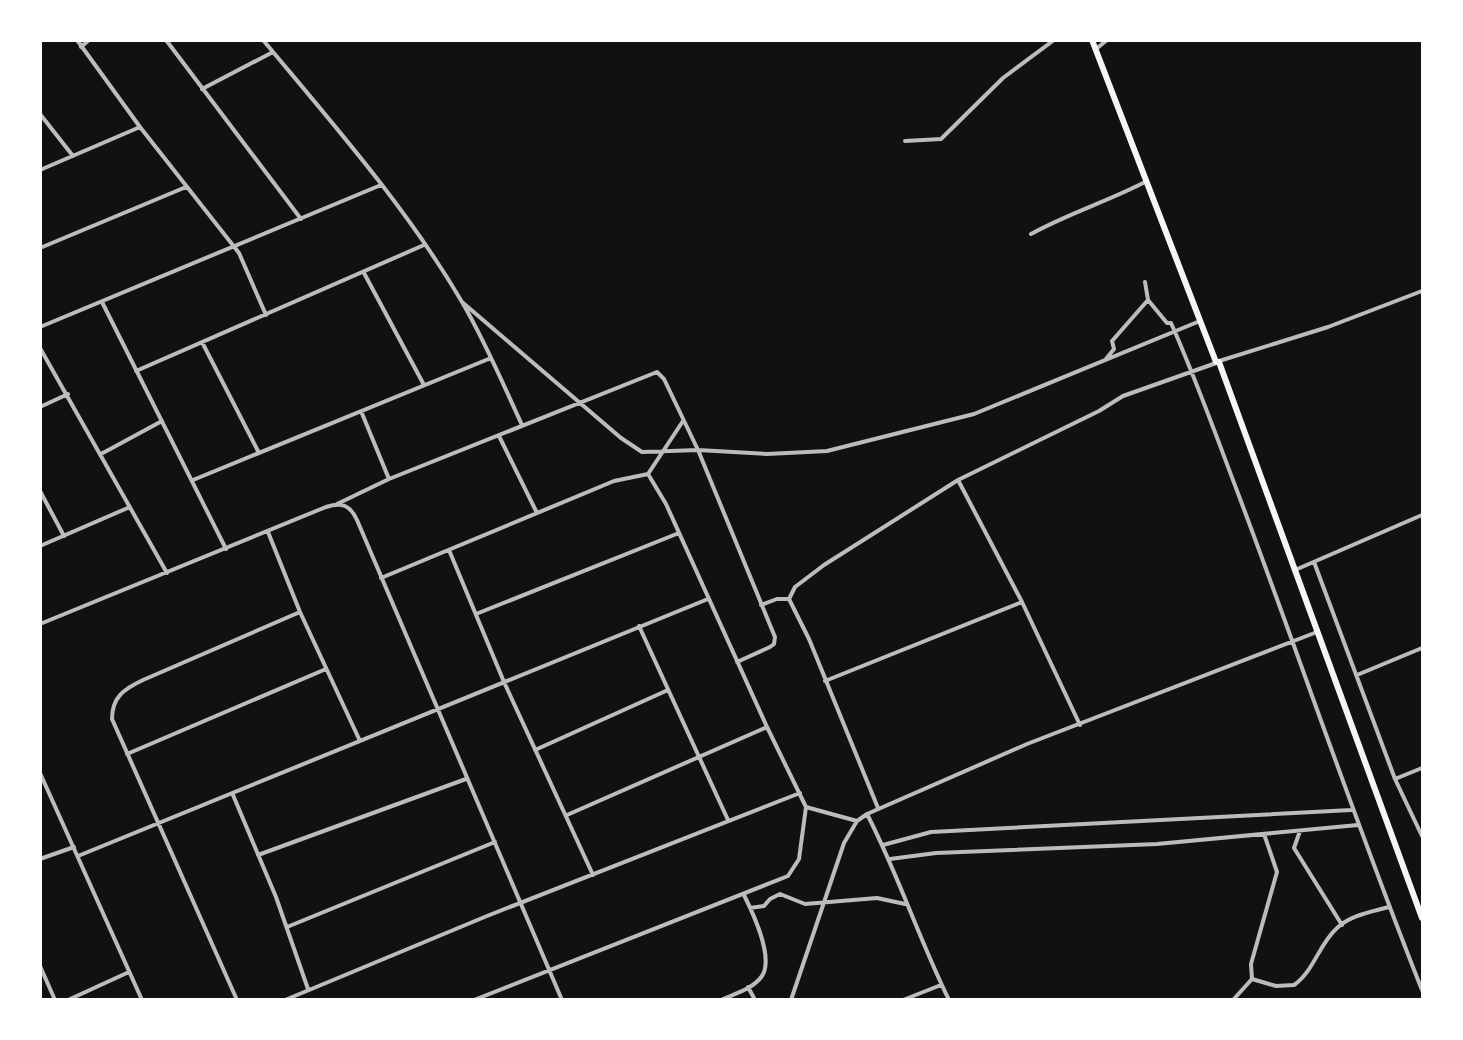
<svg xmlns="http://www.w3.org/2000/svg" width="1463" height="1040" viewBox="0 0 1463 1040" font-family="'Roboto Condensed',sans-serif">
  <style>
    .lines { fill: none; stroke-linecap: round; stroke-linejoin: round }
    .minor { stroke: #bcbcbc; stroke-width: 4 }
    .trunk { stroke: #f5f5f5; stroke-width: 6 }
  </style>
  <rect width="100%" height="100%" fill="#111"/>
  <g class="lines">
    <path class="minor" d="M77,40L140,127L239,253L266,315
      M166,40L301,219
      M263,40C333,124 407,208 462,302C485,341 503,384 522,425
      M81,47L89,40
      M1096,49L1107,40
      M202,89L273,52
      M40,114L73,156
      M905,141L941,139L1003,78L1054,40
      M40,170L140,127
      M1031,234C1069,213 1109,201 1147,181
      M40,248L186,187
      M364,273L424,385
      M1148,300L1167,323H1171C1196,379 1217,438 1239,496C1301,661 1357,827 1422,990
      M102,302L226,549
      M462,302L621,438L642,452L698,450L767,454L827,451L974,414L1200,321
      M40,327L381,185
      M202,342L259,453
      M40,348L167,573
      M1106,359L1114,349L1112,341L1148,300L1145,282
      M1216,362L1328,327L1422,291
      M136,371L424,245
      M40,407L68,394
      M361,411L389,479
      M499,436L537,513
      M101,454L162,421
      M648,474L683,421
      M193,480L491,358
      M958,480L1022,602L1080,725
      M40,491L64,536
      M337,504L389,479L657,372L664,379L698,450L775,637L774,644L770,647L737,662
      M268,532L300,612L360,741
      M40,546L130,507
      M449,550L504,682L593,875
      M1314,562L1395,779L1422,836
      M1295,570L1422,515
      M381,578L614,481L648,474L666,504L767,727L806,807L799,859L788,876L474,1000
      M761,605L777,599H789
      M476,614L679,533
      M40,624L326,507C342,502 350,505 357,520L562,1000
      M639,626L728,820
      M1357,675L1422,648
      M825,681L1022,602
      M535,750L668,690
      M127,754L326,669
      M40,773L142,1000
      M1395,779L1422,768
      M233,795L276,897L308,989
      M806,807L857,821
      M878,808L809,639L789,599L795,587L824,565L958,480L1099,411L1123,396L1219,362
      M867,814C898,874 919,939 949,1000
      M567,815L767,727
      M1300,831L1294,848L1342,925
      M883,845L931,832L1351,810
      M258,855L466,779
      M78,856L708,599
      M40,859L74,847
      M890,859L936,853L1157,844L1358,825
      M750,908L764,906L770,899L780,894L805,904L877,898L905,904
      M287,927L495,842
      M40,966L55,1000
      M1252,979L1276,986L1294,985C1314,971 1319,944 1337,928C1351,915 1371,912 1389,907
      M1252,979L1251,964L1277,872L1264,834
      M748,987L755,1000
      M68,1000L129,972
      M237,1000L112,719C112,697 124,689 143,680L300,612
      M285,1000L487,916L800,793
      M721,1000C734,994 753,989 762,976C774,958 753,913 744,895
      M791,1000L844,843L857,821L867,814L1027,744L1317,632
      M903,1000L941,985
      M1233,1000L1252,979"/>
    <path class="trunk" d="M1092,40L1216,362H1219L1422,918"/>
  </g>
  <rect width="1463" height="1040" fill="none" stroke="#ffffff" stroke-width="84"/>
</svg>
